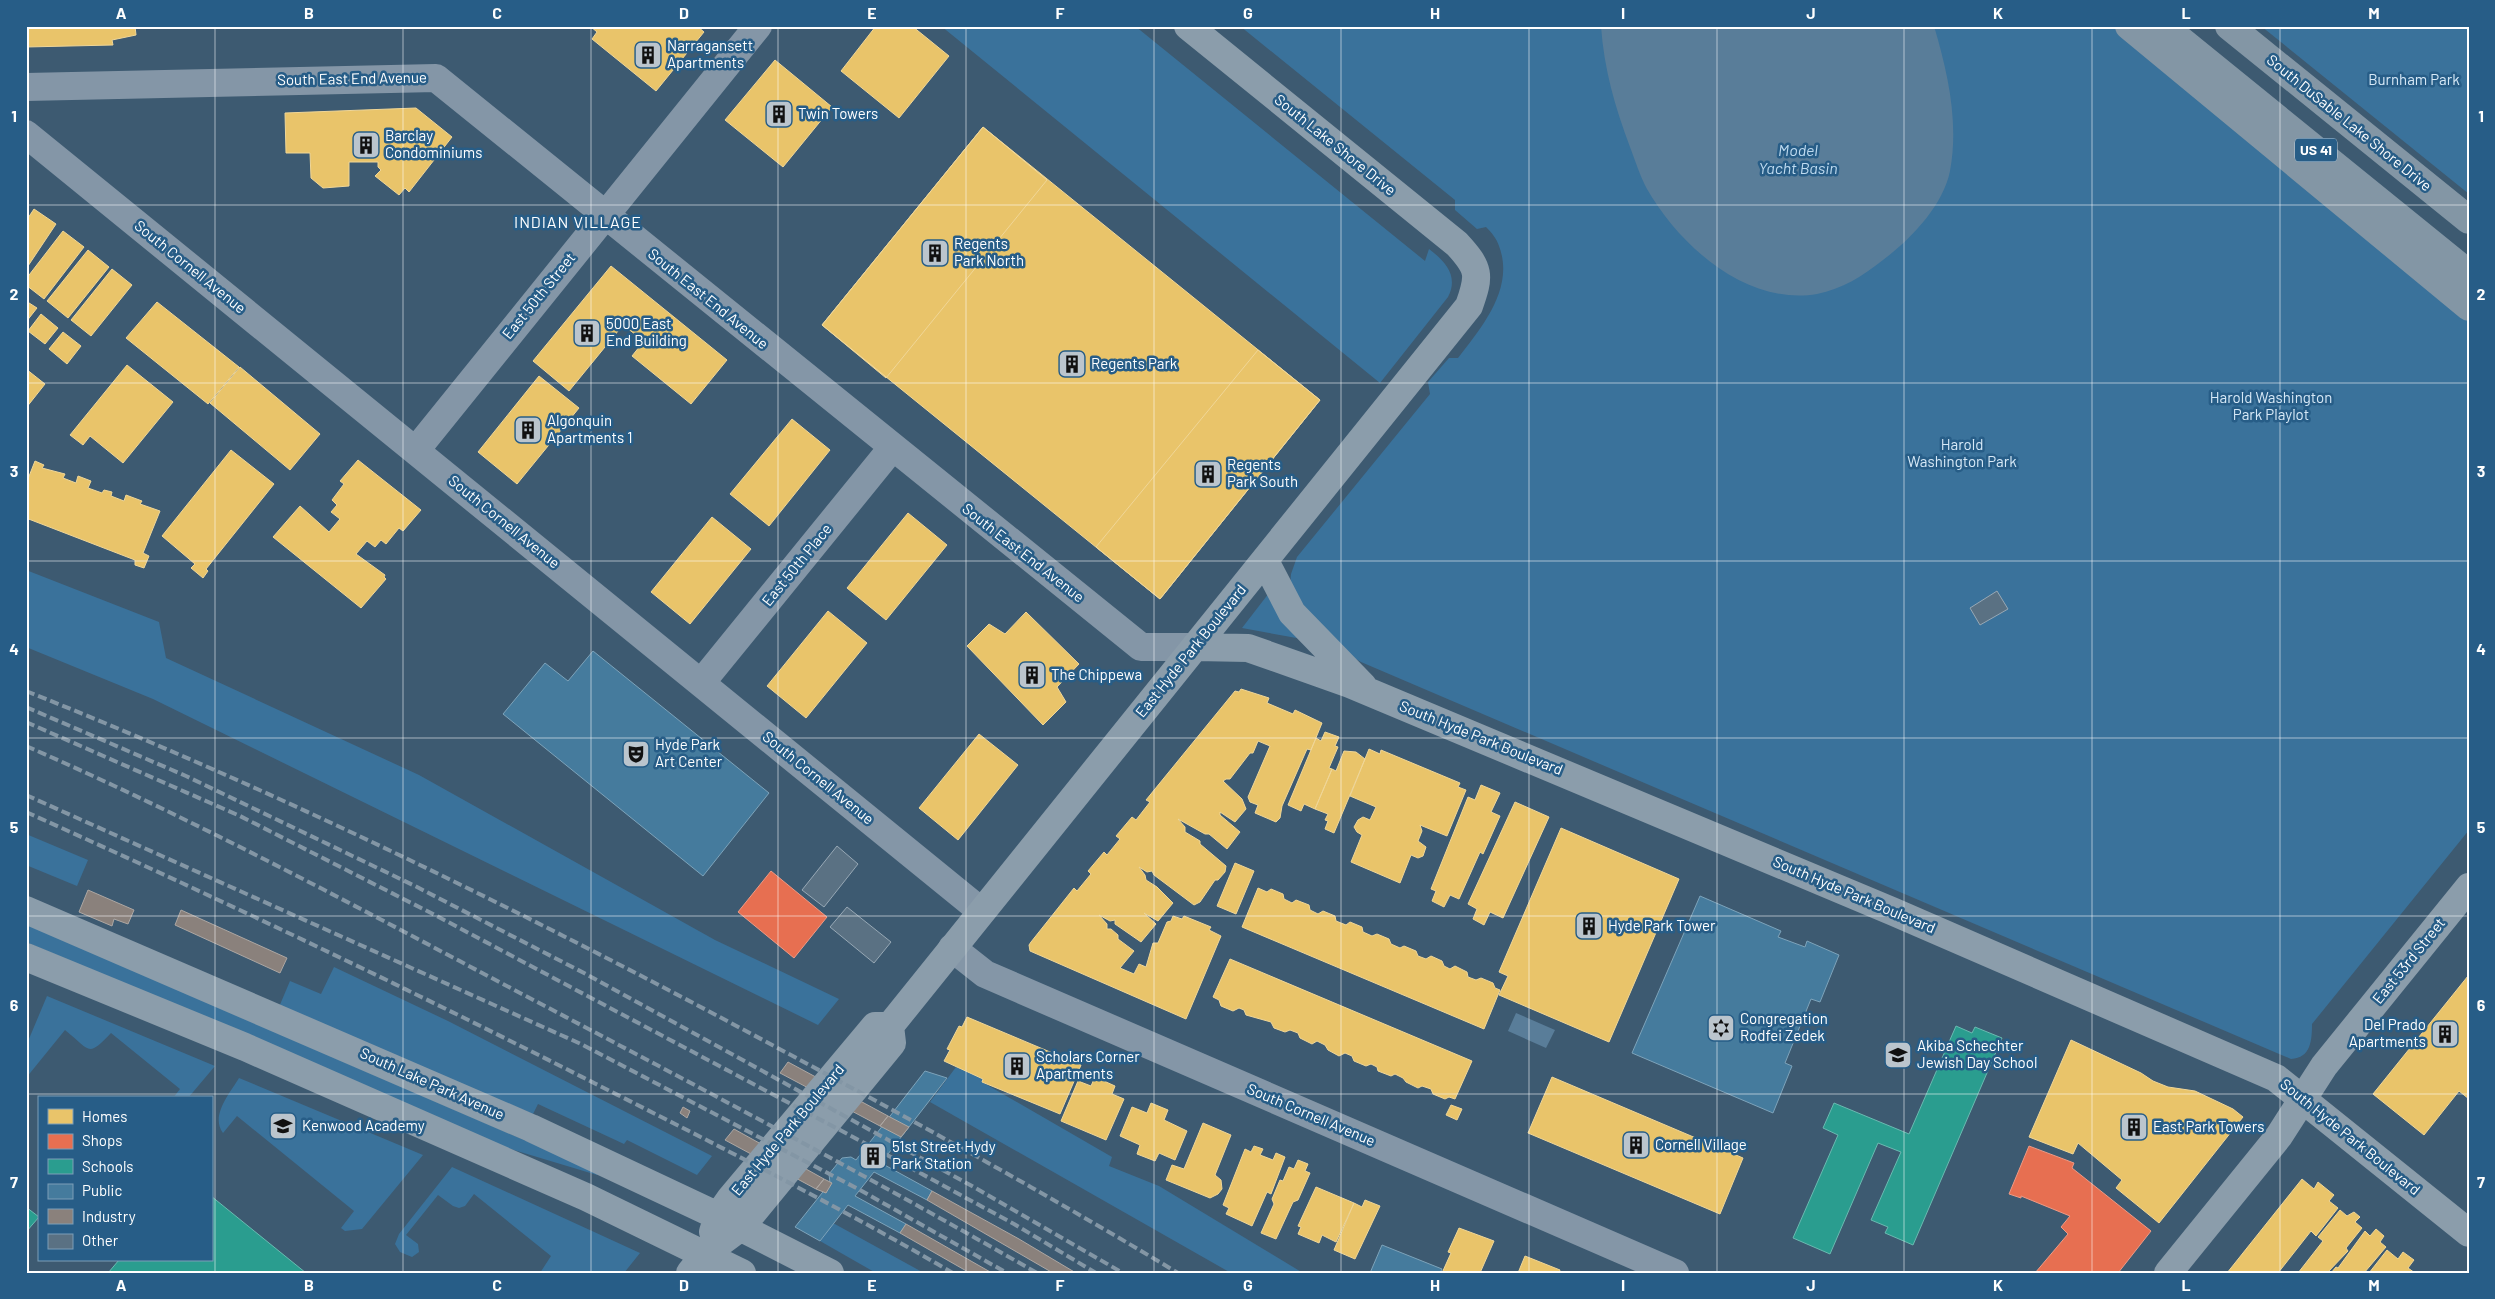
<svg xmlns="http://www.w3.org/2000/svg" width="2495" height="1299" viewBox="0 0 2495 1299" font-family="Barlow,sans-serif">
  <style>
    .green { fill: #3a729b }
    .water { fill: #597d99 }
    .homes { fill: #e9c46a; stroke: #f0d697 }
    .shops { fill: #e76f51; stroke: #ee9a85 }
    .schools { fill: #2a9d8f; stroke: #6abab1 }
    .public { fill: #457b9d; stroke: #7da3ba }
    .industry { fill: #8a817c; stroke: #ada7a3 }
    .building { fill: #5a7183; stroke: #97a8b5 }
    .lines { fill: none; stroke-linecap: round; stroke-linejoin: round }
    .street { stroke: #8496a7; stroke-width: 28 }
    .secondary { stroke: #8b9dab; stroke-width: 28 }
    .highway { stroke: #8396a5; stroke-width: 28 }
    .rail { stroke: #8396a5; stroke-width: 4; stroke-dasharray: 9 4; stroke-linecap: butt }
    .grid { fill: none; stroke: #fff; stroke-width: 1; stroke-opacity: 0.55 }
    .labels { text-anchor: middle; stroke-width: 5; stroke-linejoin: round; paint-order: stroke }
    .shield { fill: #275d87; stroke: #becedb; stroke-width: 1 }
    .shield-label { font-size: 14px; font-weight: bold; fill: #fff }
    .poi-label { font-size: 15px; fill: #fff; stroke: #275d87; text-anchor: start }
    .street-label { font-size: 15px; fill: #fff; stroke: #275d87 }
    .park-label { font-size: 15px; fill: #d7e9f7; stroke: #275d87 }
    .water-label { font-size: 16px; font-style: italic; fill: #bfdbf0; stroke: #275d87 }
    .neighbourhood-label { font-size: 16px; letter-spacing: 1px; fill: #fff; stroke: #275d87 }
    .neatline { fill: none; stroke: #fff; stroke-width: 2 }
    .grid-label { font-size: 16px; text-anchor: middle; font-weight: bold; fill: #fff }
  </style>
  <rect width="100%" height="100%" fill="#3d5a71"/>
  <path class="green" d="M941,26H1135L1425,261L1429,249C1445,261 1459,276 1448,297L1380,383Z
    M1240,26H2114L2344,214L2469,320V830L2312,1024C2312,1040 2311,1058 2291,1059L1361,662L1347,654L1297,606L1290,586L1291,574L1297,557L1430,394L1428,382L1449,358H1458C1482,327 1515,288 1499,246C1497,239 1491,232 1486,227L1477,229L1455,210V200Z
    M2261,26H2469V194Z
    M26,570L159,622L166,658L419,775L715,940L839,999L818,1025L153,699L26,647Z
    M1269,593L1302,639L1242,628Z
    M26,834L88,860L77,886L26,865Z
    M26,924L598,1172L597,1175L507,1148L26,942Z
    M334,967L448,1021L712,1156L697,1175L627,1140L624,1144L538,1104L533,1114L279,1007L290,981L321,994Z
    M47,996L215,1066L188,1098H173L180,1089L111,1033C87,1058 91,1051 65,1030L26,1078V1046Z
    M956,1067L983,1079L982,1082L1112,1157L1109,1166L1159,1186L1303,1273H1231L930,1102Z
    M239,1078L423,1155L362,1229L345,1231L341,1228L354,1211L237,1116L223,1133C210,1116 230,1093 239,1078Z
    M452,1167L640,1253L624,1273H540L551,1256L474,1194L465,1206L459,1208L453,1206L438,1195L406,1235L418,1244L419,1252L412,1257L400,1252L395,1244L399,1234Z
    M833,1223L924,1273H876L820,1241Z"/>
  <path class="water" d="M1601,26H1934C1948,73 1959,123 1950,171C1943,206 1910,240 1883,260C1863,276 1842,289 1817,294C1746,306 1679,245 1647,189C1640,176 1635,160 1630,147C1615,107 1604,69 1601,26Z
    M1516,1013L1555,1030L1546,1048L1508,1031Z"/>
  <path class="homes" d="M26,26H135L136,35L112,40L113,45L26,47Z
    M590,26H697L704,32L656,91L592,39L597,32Z
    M876,26H912L949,56L899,118L841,71Z
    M775,60L832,107L783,167L725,120Z
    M416,108L452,137L409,192L405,188L399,195L375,176L381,170L378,167V162H349V186L323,188L311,178L310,153H286L285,113Z
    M983,127L1320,400L1160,599L822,325Z
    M983,127L1047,180L886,378L822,325Z
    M34,209L56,224L26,269V221Z
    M63,231L84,247L44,299L26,285V279Z
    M88,250L109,267L68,318L47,301Z
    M611,266L727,360L691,404L632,356L644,341L623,325L569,391L533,361Z
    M112,269L132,285L91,336L71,320Z
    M26,301L37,308L26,322Z
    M157,302L239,367L208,404L126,338Z
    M41,314L58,328L45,344L28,331Z
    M63,332L81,346L67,364L49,349Z
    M1258,350L1320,400L1160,599L1096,547Z
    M127,365L173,402L123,463L90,436L83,445L70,435Z
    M240,367L320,434L290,470L210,403Z
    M26,369L45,384L26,408Z
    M539,376L579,408L517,484L478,452Z
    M792,419L830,450L769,526L730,494Z
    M231,450L274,484L206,569L208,571L203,578L191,568L195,564L162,536Z
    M358,460L421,510L403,531L399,528L386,544L381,540L375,547L367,541L356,554L385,575L384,577L386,579L361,608L273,537L300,506L329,532L340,519L331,512L337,505L332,500L344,484L340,481Z
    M35,461L44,465L42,468L65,474L63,478L76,483L78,476L91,481L88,488L102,493L104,490L112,492L111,496L124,501L126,495L142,501L140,504L160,511L143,553L149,556L144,568L135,565V560L26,518V484Z
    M908,513L947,545L886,620L847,588Z
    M712,517L751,549L690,624L651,592Z
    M828,611L867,643L806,718L767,686Z
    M1026,612L1079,664L1057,687L1066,702L1043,725L967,646L989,624L1005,634Z
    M1241,689L1269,698L1267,703L1293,714L1295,710L1322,723L1311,750L1307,749L1282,806L1280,818L1276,822L1255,813L1258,805L1250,802L1248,797L1270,746L1258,741L1253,753H1250L1230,779H1226L1223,781L1242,799L1246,809L1235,822L1220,812V815L1240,832L1227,849L1209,834H1205L1178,819L1185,827V832L1200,841V844L1226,866L1225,872L1218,880H1215L1200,902L1194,905L1154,875L1152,871L1147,872L1139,867L1145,875L1146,880L1157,887L1173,903L1158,921L1144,913L1156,924L1141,942L1115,924V920L1110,921L1099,915L1107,924V929H1111L1118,935V939L1134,951L1120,968L1134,974L1139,964L1146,967L1153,943H1158L1167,922L1171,921L1173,916L1182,919L1184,916L1211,927L1209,930L1221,936L1186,1019L1030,951L1029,945L1031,942L1074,888L1077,891L1091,874L1088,871L1104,852L1107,855L1120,839L1116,836L1132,817L1136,820L1150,802L1146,800L1235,691L1239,692Z
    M1325,732L1339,737L1335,746L1338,747L1329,768L1332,769L1315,809L1304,804L1301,811L1288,805L1316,738L1321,741Z
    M979,734L1018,765L958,840L919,808Z
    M1369,749L1380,754L1381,750L1460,783L1458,787L1466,790L1447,836L1420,825L1422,831L1418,841L1426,847L1423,856L1418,858L1411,855L1400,883L1351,862L1362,835L1357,832L1354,827L1358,820L1363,817L1370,820L1376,807L1350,796Z
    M1344,751L1356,752L1365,759L1334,833L1325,829L1328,821L1325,820L1328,814L1315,809L1332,769L1336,771Z
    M1481,785L1500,793L1491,812L1500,816L1483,854L1480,852L1459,899L1450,895L1444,907L1432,901L1436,891L1431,889L1468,797L1475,800Z
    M1515,802L1549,817L1503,918L1490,912L1484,925L1473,919L1477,909L1468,904Z
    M1561,828L1679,879L1609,1042L1499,995L1508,976L1499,972Z
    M1235,863L1254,871L1236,914L1217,906Z
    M1258,888L1267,892L1271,889L1283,894L1284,899L1292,903L1296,900L1309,905L1310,910L1318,914L1323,911L1335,916L1336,921L1346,925L1350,922L1362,927L1363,932L1372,936L1377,934L1389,939L1391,944L1400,948L1404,946L1416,951L1418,956L1426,959L1431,956L1442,961L1444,966L1450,969L1455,966L1467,972L1468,977L1476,980L1481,978L1493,983L1495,988L1500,990L1484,1029L1242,927Z
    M1230,959L1472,1061L1455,1099L1449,1097L1445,1099L1433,1094L1431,1089L1422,1086L1418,1088L1406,1082L1403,1078L1395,1074L1391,1076L1378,1071L1377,1067L1371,1064L1366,1066L1354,1061L1352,1056L1345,1053L1339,1056L1328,1050L1325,1045L1317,1041L1312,1044L1300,1038L1298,1033L1290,1030L1285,1032L1274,1028L1271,1022L1246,1015L1244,1010L1239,1008L1233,1011L1221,1006L1219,1000L1213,997Z
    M2468,976L2469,1099L2459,1091L2424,1135L2373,1094Z
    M967,1017L1081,1065L1060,1114L982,1082L983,1079L944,1061L950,1050L947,1049L959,1026L962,1027Z
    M2071,1040L2141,1073L2153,1081L2168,1087L2195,1091L2233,1109L2243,1117L2159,1223L2116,1188L2122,1180L2078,1143L2073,1154L2029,1137Z
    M1095,1077L1115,1086L1112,1094L1124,1099L1106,1140L1061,1121L1078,1081L1091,1086Z
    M1552,1077L1743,1158L1720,1214L1528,1133Z
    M1151,1103L1168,1110L1164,1120L1187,1131L1175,1160L1159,1153L1155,1161L1137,1154L1140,1145L1120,1136L1132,1107L1147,1113Z
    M1451,1105L1462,1109L1457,1120L1446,1115Z
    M1203,1123L1231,1135L1215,1175L1221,1180L1222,1189L1218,1194L1210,1198L1166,1180L1172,1165L1184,1169Z
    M1254,1146L1263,1149L1260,1155L1273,1160L1276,1153L1285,1157L1271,1194L1267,1192L1252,1226L1226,1214L1229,1208L1223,1205L1245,1149L1251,1152Z
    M1298,1160L1308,1164L1305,1171L1310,1173L1298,1200L1293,1202L1276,1239L1261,1233L1274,1204L1272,1199L1280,1180L1283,1181L1289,1167L1294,1169Z
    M2302,1179L2314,1189L2318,1182L2334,1195L2329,1201L2338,1208L2316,1236L2311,1231L2278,1273H2227Z
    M1316,1187L1354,1203L1336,1242L1322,1235L1319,1243L1298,1234L1301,1227L1298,1226Z
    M1365,1200L1380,1206L1355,1259L1334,1250L1354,1203L1362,1207Z
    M2340,1210L2347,1216L2354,1212L2360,1217L2355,1222L2362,1228L2346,1248L2348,1251L2327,1273H2298L2323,1241L2318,1237Z
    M1459,1228L1494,1241L1480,1273H1442L1451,1253L1448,1252Z
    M2376,1229L2384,1236L2380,1242L2386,1247L2364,1273H2331L2336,1267L2338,1268L2365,1231L2370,1236Z
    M2387,1250L2398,1259L2403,1252L2414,1260L2408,1268L2415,1273H2369Z
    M1525,1256L1560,1270L1559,1273H1518Z"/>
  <path class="shops" d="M771,871L827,917L794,958L738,912Z
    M2029,1146L2074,1163L2072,1168L2151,1231L2118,1273H2035L2068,1234L2061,1227L2070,1216L2021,1196V1198L2009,1194Z"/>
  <path class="schools" d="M1956,1026L1972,1033L1975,1027L2002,1038L1913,1245L1885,1233L1888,1227L1871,1220L1901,1152L1878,1143L1830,1254L1793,1238L1838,1135L1823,1128L1834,1103L1909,1134Z
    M211,1196L306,1273H108L119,1260H211Z
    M26,1207L39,1217L26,1232Z"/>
  <path class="public" d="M593,651L769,793L703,876L503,714L545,663L568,681Z
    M1700,896L1781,931L1778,937L1805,947L1807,941L1839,955L1820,1002L1811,999L1785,1063L1792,1066L1773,1113L1632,1053Z
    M925,1071L947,1078L881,1163L932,1191L927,1200L874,1172L855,1196L906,1224L900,1233L848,1205L820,1241L795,1227L830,1183L829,1174L842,1158L851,1157L856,1160Z
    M1382,1245L1442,1269L1440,1273H1370Z"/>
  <path class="industry" d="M88,890L134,910L128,924L114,919L112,926L79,912Z
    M181,910L287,958L280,973L175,925Z
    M788,1062L888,1116L880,1126L780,1073Z
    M683,1107L690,1111L687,1118L680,1113Z
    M888,1116L909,1127L901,1137L880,1126Z
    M734,1129L824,1179L816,1189L725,1140Z
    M824,1179L832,1183L826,1193L816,1189Z
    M932,1191L1019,1239L1076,1273H1053L927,1200Z
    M906,1224L992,1273H970L900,1233Z"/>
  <path class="building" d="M1997,591L2008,609L1980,625L1970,608Z
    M837,846L858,864L824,907L802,890Z
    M847,907L891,942L874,963L830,927Z"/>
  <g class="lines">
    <path class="street" d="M26,87L436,78L1141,647H1196
      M26,134L981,911
      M416,450L758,26
      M701,683L892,448
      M952,948L985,974L1675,1273"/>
    <path class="secondary" d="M1265,561L1292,613L1363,686
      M1196,647L1248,648L1350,684L1894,912L2276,1078L2469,1233
      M26,910L531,1128L718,1216L830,1273
      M26,957L245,1047L586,1197L742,1273
      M713,1232L718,1216L730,1199L875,1026H890
      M690,1273L706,1253L741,1227L892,1043L890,1026L1469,306C1480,275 1480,269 1457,244L1188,26
      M2168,1273L2279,1136L2324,1066L2469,887"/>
    <path class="highway" d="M2129,26L2469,307
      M2163,26L2469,274
      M2229,26L2469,220"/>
    <path class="rail" d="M26,691C268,787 501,901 731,1023C881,1103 1032,1185 1178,1273
      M26,707L186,776L415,886L584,973L972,1186L1123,1273
      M26,722L240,816L433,914L887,1155L1014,1224L1096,1273
      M26,746C189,817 346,901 503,984C682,1078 861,1172 1037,1273
      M26,795L581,1044L860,1190L1007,1273
      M26,812C218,898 407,988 594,1083C715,1144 836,1205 953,1273"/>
  </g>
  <path class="grid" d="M215,26V1273M403,26V1273M591,26V1273M778,26V1273M966,26V1273M1154,26V1273M1341,26V1273M1529,26V1273M1717,26V1273M1904,26V1273M2092,26V1273M2280,26V1273M26,205H2469M26,383H2469M26,561H2469M26,738H2469M26,916H2469M26,1094H2469"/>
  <defs>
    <g id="building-square" transform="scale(1.4375)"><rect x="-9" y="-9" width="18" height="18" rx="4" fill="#bbc5cd" stroke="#275d87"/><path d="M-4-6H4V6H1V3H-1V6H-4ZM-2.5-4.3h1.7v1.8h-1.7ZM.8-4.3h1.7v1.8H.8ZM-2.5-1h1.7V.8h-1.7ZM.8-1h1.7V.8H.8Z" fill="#111"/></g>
    <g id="theatre-square" transform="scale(1.4375)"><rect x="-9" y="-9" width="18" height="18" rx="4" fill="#bbc5cd" stroke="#275d87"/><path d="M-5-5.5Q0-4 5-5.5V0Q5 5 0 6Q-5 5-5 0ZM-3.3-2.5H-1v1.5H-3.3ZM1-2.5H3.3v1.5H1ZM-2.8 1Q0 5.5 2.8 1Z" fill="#111"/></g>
    <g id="synagogue-square" transform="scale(1.4375)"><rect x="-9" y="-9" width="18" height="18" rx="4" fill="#bbc5cd" stroke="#275d87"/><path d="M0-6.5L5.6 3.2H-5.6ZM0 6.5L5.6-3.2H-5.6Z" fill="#111"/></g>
    <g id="school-square" transform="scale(1.4375)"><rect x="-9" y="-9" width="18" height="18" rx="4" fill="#bbc5cd" stroke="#275d87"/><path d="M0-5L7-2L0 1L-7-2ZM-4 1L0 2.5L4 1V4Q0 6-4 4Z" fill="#111"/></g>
  </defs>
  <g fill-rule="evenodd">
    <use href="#building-square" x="648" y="55"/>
    <use href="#building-square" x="779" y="114"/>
    <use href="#building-square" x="366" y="145"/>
    <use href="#building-square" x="935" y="253"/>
    <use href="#building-square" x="587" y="333"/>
    <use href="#building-square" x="1072" y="364"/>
    <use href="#building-square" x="528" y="430"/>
    <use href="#building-square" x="1208" y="474"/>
    <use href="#building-square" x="1032" y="675"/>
    <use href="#theatre-square" x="636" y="754"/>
    <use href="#building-square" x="1589" y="926"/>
    <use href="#synagogue-square" x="1721" y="1028"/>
    <use href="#building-square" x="2445" y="1034"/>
    <use href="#school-square" x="1898" y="1055"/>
    <use href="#building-square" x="1017" y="1066"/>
    <use href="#school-square" x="283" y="1126"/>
    <use href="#building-square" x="2134" y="1127"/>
    <use href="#building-square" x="1636" y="1145"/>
    <use href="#building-square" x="873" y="1156"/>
  </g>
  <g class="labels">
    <rect class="shield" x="2295" y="138.5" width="42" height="23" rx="4"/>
    <g class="shield-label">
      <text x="2316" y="155">US 41</text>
    </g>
    <g class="poi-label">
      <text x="667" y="51">Narragansett<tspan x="667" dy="17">Apartments</tspan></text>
      <text x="798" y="119">Twin Towers</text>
      <text x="385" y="141">Barclay<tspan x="385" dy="17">Condominiums</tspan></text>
      <text x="954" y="249">Regents<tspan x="954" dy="17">Park North</tspan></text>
      <text x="606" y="329">5000 East<tspan x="606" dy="17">End Building</tspan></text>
      <text x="1091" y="369">Regents Park</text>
      <text x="547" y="426">Algonquin<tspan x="547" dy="17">Apartments 1</tspan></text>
      <text x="1227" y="470">Regents<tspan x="1227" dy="17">Park South</tspan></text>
      <text x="1051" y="680">The Chippewa</text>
      <text x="655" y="750">Hyde Park<tspan x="655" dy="17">Art Center</tspan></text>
      <text x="1608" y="931">Hyde Park Tower</text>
      <text x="1740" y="1024">Congregation<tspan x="1740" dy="17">Rodfei Zedek</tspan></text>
      <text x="2426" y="1030" text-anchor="end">Del Prado<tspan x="2426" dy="17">Apartments</tspan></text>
      <text x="1917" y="1051">Akiba Schechter<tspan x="1917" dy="17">Jewish Day School</tspan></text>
      <text x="1036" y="1062">Scholars Corner<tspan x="1036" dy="17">Apartments</tspan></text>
      <text x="302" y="1131">Kenwood Academy</text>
      <text x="2153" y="1132">East Park Towers</text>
      <text x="1655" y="1150">Cornell Village</text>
      <text x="892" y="1152">51st Street Hydy<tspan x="892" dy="17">Park Station</tspan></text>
    </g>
    <g class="street-label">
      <text transform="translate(352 79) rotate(-1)" y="5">South East End Avenue</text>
      <text transform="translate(2349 123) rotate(39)" y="5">South DuSable Lake Shore Drive</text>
      <text transform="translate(1335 145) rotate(39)" y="5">South Lake Shore Drive</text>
      <text transform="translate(190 267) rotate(39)" y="5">South Cornell Avenue</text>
      <text transform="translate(539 296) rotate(-51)" y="5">East 50th Street</text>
      <text transform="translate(708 299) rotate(39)" y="5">South East End Avenue</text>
      <text transform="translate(504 522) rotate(39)" y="5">South Cornell Avenue</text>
      <text transform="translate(1023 553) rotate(38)" y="5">South East End Avenue</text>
      <text transform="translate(797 565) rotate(-51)" y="5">East 50th Place</text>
      <text transform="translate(1191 651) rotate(-51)" y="5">East Hyde Park Boulevard</text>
      <text transform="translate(1481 738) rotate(22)" y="5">South Hyde Park Boulevard</text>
      <text transform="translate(818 778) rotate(39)" y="5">South Cornell Avenue</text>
      <text transform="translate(1854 895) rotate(23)" y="5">South Hyde Park Boulevard</text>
      <text transform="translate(2409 961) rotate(-51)" y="5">East 53rd Street</text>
      <text transform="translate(432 1084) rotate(24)" y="5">South Lake Park Avenue</text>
      <text transform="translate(1311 1115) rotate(23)" y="5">South Cornell Avenue</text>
      <text transform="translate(788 1130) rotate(-50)" y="5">East Hyde Park Boulevard</text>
      <text transform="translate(2350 1137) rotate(39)" y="5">South Hyde Park Boulevard</text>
    </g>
    <g class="park-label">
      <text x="2414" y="85">Burnham Park</text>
      <text x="2271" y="403">Harold Washington<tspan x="2271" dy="17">Park Playlot</tspan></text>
      <text x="1962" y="450">Harold<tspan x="1962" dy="17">Washington Park</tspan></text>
    </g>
    <g class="water-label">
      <text x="1798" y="156">Model<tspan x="1798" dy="18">Yacht Basin</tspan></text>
    </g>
    <g class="neighbourhood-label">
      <text x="578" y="228">INDIAN VILLAGE</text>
    </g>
  </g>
  <rect width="2495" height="1299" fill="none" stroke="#275d87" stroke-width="55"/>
  <rect x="38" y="1096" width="175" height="165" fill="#275d87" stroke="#7d9eb7"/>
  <rect x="48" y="1109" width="25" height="15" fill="#e9c46a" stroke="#7d9eb7"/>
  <text x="82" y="1122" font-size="15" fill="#ffffff">Homes</text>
  <rect x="48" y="1134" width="25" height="15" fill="#e76f51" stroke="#7d9eb7"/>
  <text x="82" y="1146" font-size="15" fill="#ffffff">Shops</text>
  <rect x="48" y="1159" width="25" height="15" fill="#2a9d8f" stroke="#7d9eb7"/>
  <text x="82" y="1172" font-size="15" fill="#ffffff">Schools</text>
  <rect x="48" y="1184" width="25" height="15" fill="#457b9d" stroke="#7d9eb7"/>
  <text x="82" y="1196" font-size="15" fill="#ffffff">Public</text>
  <rect x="48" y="1209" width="25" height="15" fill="#8a817c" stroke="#7d9eb7"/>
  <text x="82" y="1222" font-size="15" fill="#ffffff">Industry</text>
  <rect x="48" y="1234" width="25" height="15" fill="#5a7183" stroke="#7d9eb7"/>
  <text x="82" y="1246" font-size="15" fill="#ffffff">Other</text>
  <rect x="28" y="28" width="2440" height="1244" class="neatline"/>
  <g class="grid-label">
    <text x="121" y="19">A</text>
    <text x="309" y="19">B</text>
    <text x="497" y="19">C</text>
    <text x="684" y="19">D</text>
    <text x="872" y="19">E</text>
    <text x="1060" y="19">F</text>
    <text x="1248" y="19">G</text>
    <text x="1435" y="19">H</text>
    <text x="1623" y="19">I</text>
    <text x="1811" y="19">J</text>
    <text x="1998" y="19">K</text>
    <text x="2186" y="19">L</text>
    <text x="2374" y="19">M</text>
    <text x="14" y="122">1</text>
    <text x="2481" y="122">1</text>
    <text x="14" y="300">2</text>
    <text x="2481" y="300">2</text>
    <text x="14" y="477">3</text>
    <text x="2481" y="477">3</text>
    <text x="14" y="655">4</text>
    <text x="2481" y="655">4</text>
    <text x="14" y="833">5</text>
    <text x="2481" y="833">5</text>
    <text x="14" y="1011">6</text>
    <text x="2481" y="1011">6</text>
    <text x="14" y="1188">7</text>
    <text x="2481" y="1188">7</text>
    <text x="121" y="1291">A</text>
    <text x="309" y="1291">B</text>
    <text x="497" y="1291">C</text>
    <text x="684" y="1291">D</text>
    <text x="872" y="1291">E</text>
    <text x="1060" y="1291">F</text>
    <text x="1248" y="1291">G</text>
    <text x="1435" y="1291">H</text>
    <text x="1623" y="1291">I</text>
    <text x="1811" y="1291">J</text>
    <text x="1998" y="1291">K</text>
    <text x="2186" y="1291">L</text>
    <text x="2374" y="1291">M</text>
  </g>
</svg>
